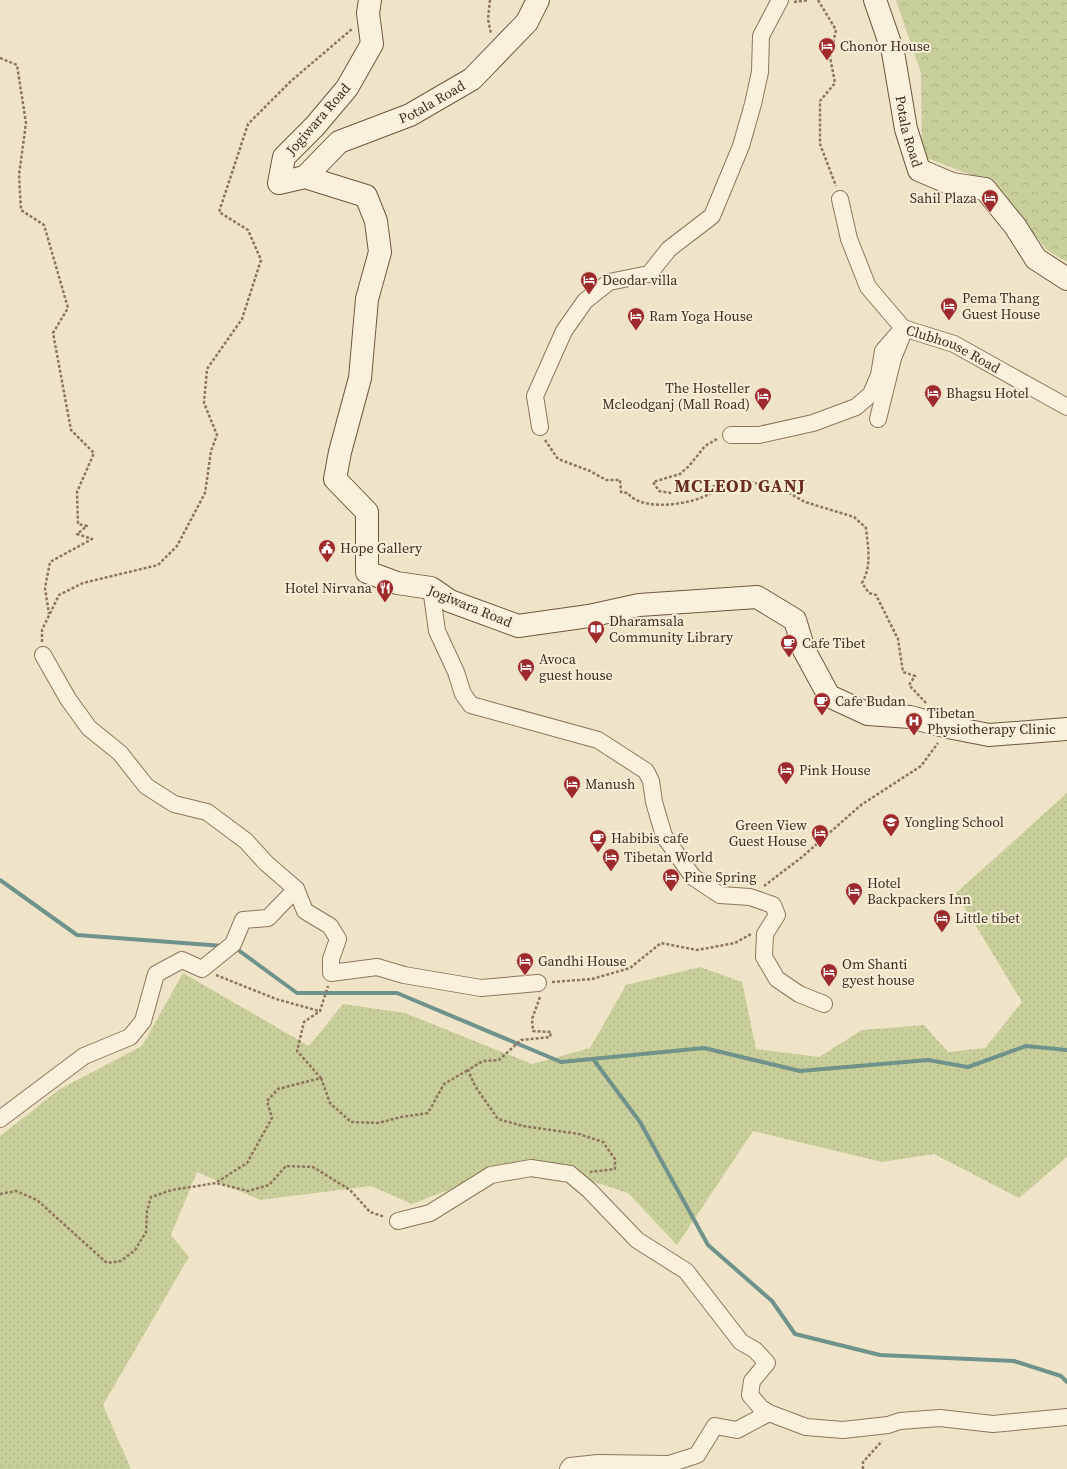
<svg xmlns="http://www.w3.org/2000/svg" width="1067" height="1469" viewBox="0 0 1067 1469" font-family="'Source Serif 4',serif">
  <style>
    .grass { fill: url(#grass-dots) }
    .forest { fill: url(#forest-crowns) }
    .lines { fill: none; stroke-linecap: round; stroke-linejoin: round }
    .stream { stroke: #6f938a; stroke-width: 4 }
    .street-casing { stroke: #8d765c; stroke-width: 18 }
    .secondary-casing { stroke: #6f573f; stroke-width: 24 }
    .path { stroke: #8d765c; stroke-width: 2.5; stroke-dasharray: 3 2; stroke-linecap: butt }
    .street { stroke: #faf1dc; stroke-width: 16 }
    .secondary { stroke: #faf1dc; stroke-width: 22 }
    .labels { text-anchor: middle; stroke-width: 4; stroke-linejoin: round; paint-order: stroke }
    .poi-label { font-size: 14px; fill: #3d2e20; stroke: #f7eed8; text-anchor: start }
    .street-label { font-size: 14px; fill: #3d2e20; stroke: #f7eed8 }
    .district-label { font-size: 18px; font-weight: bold; letter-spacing: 1px; fill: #6b2e1e; stroke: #f7eed8 }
  </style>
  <defs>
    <pattern id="grass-dots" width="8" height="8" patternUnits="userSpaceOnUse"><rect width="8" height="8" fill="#c9cf9b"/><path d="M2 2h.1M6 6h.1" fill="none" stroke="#aeb285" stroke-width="1.8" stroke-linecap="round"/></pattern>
    <pattern id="forest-crowns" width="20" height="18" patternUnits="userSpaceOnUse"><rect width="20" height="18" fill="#c9cf9b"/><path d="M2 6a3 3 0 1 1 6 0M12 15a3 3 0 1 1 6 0" fill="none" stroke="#aeb285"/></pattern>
  </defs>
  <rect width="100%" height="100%" fill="#f0e4c8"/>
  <path class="grass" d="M1067,793V1157L1019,1198L934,1154L882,1162L753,1131L677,1245L628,1193L527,1160L412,1204L371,1186L260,1200L197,1172L171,1235L189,1257L103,1405L131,1469H0V1136L60,1089L142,1046L183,973L309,1046L343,1004L405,1013L532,1064L590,1048L626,985L700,967L742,982L756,1049L819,1057L862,1030L924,1025L948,1052L985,1048L1022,1002L956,893Z"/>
  <path class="forest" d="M896,0H1067V262L1047,250L994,184L922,156L921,73Z"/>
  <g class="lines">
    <path class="stream" d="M0,880L77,935L223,946
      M234,947L297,993H397L561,1062L704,1048L800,1071L928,1060L968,1067L1026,1046L1067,1050
      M593,1059L640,1122L708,1245L772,1301L795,1334L880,1355L1014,1361L1061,1376L1067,1382"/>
    <g class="street-casing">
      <g id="street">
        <path id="s1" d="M840,199L849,239L868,287L903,328L954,344L1067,407"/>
        <path d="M878,419L893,358L902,336"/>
        <path d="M540,427L535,396L564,331L585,301L609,282L649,274L669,249L712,216L741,146L753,104L760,72L761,36L780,0"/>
        <path d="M731,435H759L813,423L856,407L871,394L879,375L883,351L903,328"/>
        <path d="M431,588L437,631L456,672L463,694L471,705L598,740L646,771L651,781L654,802L664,836L693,877L720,895L750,897L773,905L777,915L765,934L764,957L777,979L799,994L824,1004"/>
        <path d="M43,655L68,699L89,728L120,753L146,786L174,804L207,812L246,841L266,863L296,889L305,911L330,926L338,939L331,959V973L377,967L404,975L481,988L538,983"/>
        <path d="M0,1119L84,1056L130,1037L143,1021L156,974L182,960L202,969L233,944L243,920L268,918L296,889"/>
        <path d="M398,1221L430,1213L491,1175L531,1168L570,1174L589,1190L637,1240L686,1271L741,1342L755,1350L767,1363L752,1381L750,1395L761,1408L769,1413L806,1427L843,1430L888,1425L900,1421L940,1418L993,1424L1067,1417"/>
        <path d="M568,1469L570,1466L598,1463L669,1464L697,1455L715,1426L737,1430L769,1413"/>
      </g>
    </g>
    <g class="secondary-casing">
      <g id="secondary">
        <path d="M370,0L368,13L372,44L347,88L315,126L284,157L279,183L305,177L366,196L376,221L380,252L367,299L360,378L340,452L335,479L367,512V572L397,583L431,588L450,601L518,626L589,616L639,605L757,597L795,620L804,650L829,696L868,714L910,717L948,727L989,735L1067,729"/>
        <path id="s2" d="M875,0L893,52L906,129L919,170L952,184L985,189L1015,226L1036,259L1067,279"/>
        <path id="s3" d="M305,177L339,142L410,115L472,79L527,22L538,0"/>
      </g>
    </g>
    <path class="path" d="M490,0L488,19L491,34
      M818,0L836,30L830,57L835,83L820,101V144L836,186
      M794,2L809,0
      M0,58L17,65L26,123L19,175L21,210L44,225L68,308L53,333L71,430L94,453L77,492L78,524L87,526L77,534L92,539L50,562L45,588L49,614
      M717,439L705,446L689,466L680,474L653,482L659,491L671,493L688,492L719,485
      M545,440L558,459L590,471L606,480H620L621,492L628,493C641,514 708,504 720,485L743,480L784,490L805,502L854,517L866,528C868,548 872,565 862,583L869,593L876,595L898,639L903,672L915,676L909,685L926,703
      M42,642V630L59,595L83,583L158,565L177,546L205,493L211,451L217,435L204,403L207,369L242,319L261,260L248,230L219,212L248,124L291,81L352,29
      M764,886L802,857L861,805L921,766L938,743
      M216,975L276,999L319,1011
      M552,982L592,979L630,968L661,943L697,950L735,943L751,934
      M540,997L532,1019L533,1031L551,1032L550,1037L521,1040L499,1060L483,1061L468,1070L475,1086L498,1119L523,1126L579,1134L603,1142L615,1159V1169L590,1172
      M321,1078L330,1103L351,1122L378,1123L401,1117L428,1113L444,1084L468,1070
      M217,1182L247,1163L272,1118L267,1101L278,1089L321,1078L297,1051L304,1022L320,1011L328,986
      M0,1194L16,1191L37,1200L107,1263L121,1261L135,1250L146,1232L147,1211L151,1197L172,1190L216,1183L248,1191L269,1185L286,1166L313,1167L350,1190L370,1212L385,1217
      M863,1469V1462L882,1441"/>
    <use href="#street" class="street"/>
    <use href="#secondary" class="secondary"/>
  </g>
  <defs>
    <g id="hotel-pin" transform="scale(0.9)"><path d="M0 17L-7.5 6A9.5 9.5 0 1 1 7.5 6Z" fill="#9e2a2b" stroke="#f7eed8"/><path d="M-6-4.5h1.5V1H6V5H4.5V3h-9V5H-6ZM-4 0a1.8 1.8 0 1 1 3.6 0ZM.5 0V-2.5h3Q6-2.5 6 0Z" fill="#fff"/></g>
    <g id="civic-pin" transform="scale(0.9)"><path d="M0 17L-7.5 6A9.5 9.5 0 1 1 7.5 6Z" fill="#9e2a2b" stroke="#f7eed8"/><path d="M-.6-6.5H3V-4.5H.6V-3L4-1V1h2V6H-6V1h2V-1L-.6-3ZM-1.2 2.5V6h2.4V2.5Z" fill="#fff"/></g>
    <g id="restaurant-pin" transform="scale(0.9)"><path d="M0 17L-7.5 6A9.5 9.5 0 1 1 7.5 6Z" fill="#9e2a2b" stroke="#f7eed8"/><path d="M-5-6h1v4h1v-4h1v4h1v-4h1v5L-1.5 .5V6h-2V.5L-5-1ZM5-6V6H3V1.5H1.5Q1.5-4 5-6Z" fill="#fff"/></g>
    <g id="library-pin" transform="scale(0.9)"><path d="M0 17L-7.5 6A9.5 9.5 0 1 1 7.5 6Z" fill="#9e2a2b" stroke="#f7eed8"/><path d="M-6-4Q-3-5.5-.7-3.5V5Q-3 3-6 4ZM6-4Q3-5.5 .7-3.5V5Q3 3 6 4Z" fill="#fff"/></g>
    <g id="cafe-pin" transform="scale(0.9)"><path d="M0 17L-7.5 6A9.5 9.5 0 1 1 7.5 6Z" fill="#9e2a2b" stroke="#f7eed8"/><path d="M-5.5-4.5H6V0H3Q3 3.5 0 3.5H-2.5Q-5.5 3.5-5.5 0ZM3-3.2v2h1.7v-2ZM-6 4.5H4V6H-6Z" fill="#fff"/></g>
    <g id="hospital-pin" transform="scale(0.9)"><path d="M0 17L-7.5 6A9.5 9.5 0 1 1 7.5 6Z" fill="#9e2a2b" stroke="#f7eed8"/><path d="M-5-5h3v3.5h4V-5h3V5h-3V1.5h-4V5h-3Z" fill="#fff"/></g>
    <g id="school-pin" transform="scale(0.9)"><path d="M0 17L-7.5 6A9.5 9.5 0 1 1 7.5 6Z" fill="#9e2a2b" stroke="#f7eed8"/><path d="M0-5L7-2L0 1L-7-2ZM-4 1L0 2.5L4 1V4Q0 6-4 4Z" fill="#fff"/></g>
  </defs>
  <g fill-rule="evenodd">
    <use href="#hotel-pin" x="827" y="46"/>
    <use href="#hotel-pin" x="990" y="198"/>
    <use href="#hotel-pin" x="589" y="280"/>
    <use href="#hotel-pin" x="949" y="306"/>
    <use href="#hotel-pin" x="636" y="316"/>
    <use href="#hotel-pin" x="933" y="393"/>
    <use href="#hotel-pin" x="763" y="396"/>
    <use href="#civic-pin" x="327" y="548"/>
    <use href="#restaurant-pin" x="385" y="588"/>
    <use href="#library-pin" x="596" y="629"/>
    <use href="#cafe-pin" x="789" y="643"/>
    <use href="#hotel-pin" x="526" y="667"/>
    <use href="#cafe-pin" x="822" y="701"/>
    <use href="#hospital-pin" x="914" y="721"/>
    <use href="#hotel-pin" x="786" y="770"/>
    <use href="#hotel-pin" x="572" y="784"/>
    <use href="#school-pin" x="891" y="822"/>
    <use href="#hotel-pin" x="820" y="833"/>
    <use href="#cafe-pin" x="598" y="838"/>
    <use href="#hotel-pin" x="611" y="857"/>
    <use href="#hotel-pin" x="671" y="877"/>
    <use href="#hotel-pin" x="854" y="891"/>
    <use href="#hotel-pin" x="942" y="918"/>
    <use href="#hotel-pin" x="525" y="961"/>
    <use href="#hotel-pin" x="829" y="972"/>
  </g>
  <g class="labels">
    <g class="poi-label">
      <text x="840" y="51">Chonor House</text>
      <text x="977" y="203" text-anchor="end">Sahil Plaza</text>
      <text x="602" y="285">Deodar villa</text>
      <text x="962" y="303">Pema Thang<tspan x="962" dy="16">Guest House</tspan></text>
      <text x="649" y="321">Ram Yoga House</text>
      <text x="750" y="393" text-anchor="end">The Hosteller<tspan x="750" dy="16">Mcleodganj (Mall Road)</tspan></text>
      <text x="946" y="398">Bhagsu Hotel</text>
      <text x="340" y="553">Hope Gallery</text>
      <text x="372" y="593" text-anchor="end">Hotel Nirvana</text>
      <text x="609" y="626">Dharamsala<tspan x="609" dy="16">Community Library</tspan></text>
      <text x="802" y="648">Cafe Tibet</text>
      <text x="539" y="664">Avoca<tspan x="539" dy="16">guest house</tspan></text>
      <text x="835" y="706">Cafe Budan</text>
      <text x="927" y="718">Tibetan<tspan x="927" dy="16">Physiotherapy Clinic</tspan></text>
      <text x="799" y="775">Pink House</text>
      <text x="585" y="789">Manush</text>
      <text x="904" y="827">Yongling School</text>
      <text x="807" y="830" text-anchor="end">Green View<tspan x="807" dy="16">Guest House</tspan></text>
      <text x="611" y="843">Habibis cafe</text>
      <text x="624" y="862">Tibetan World</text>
      <text x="684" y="882">Pine Spring</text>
      <text x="867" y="888">Hotel<tspan x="867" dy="16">Backpackers Inn</tspan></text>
      <text x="955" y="923">Little tibet</text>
      <text x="538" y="966">Gandhi House</text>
      <text x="842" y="969">Om Shanti<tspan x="842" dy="16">gyest house</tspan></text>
    </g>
    <g class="street-label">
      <text dy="5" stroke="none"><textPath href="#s3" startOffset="150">Potala Road</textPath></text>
      <text transform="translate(318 119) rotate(-49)" y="5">Jogiwara Road</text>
      <text dy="5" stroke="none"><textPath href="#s2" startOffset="136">Potala Road</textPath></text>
      <text dy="5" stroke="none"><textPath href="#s1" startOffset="201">Clubhouse Road</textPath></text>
      <text transform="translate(470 606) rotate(22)" y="5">Jogiwara Road</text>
    </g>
    <g class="district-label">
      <text x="740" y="492">MCLEOD GANJ</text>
    </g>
  </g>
</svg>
